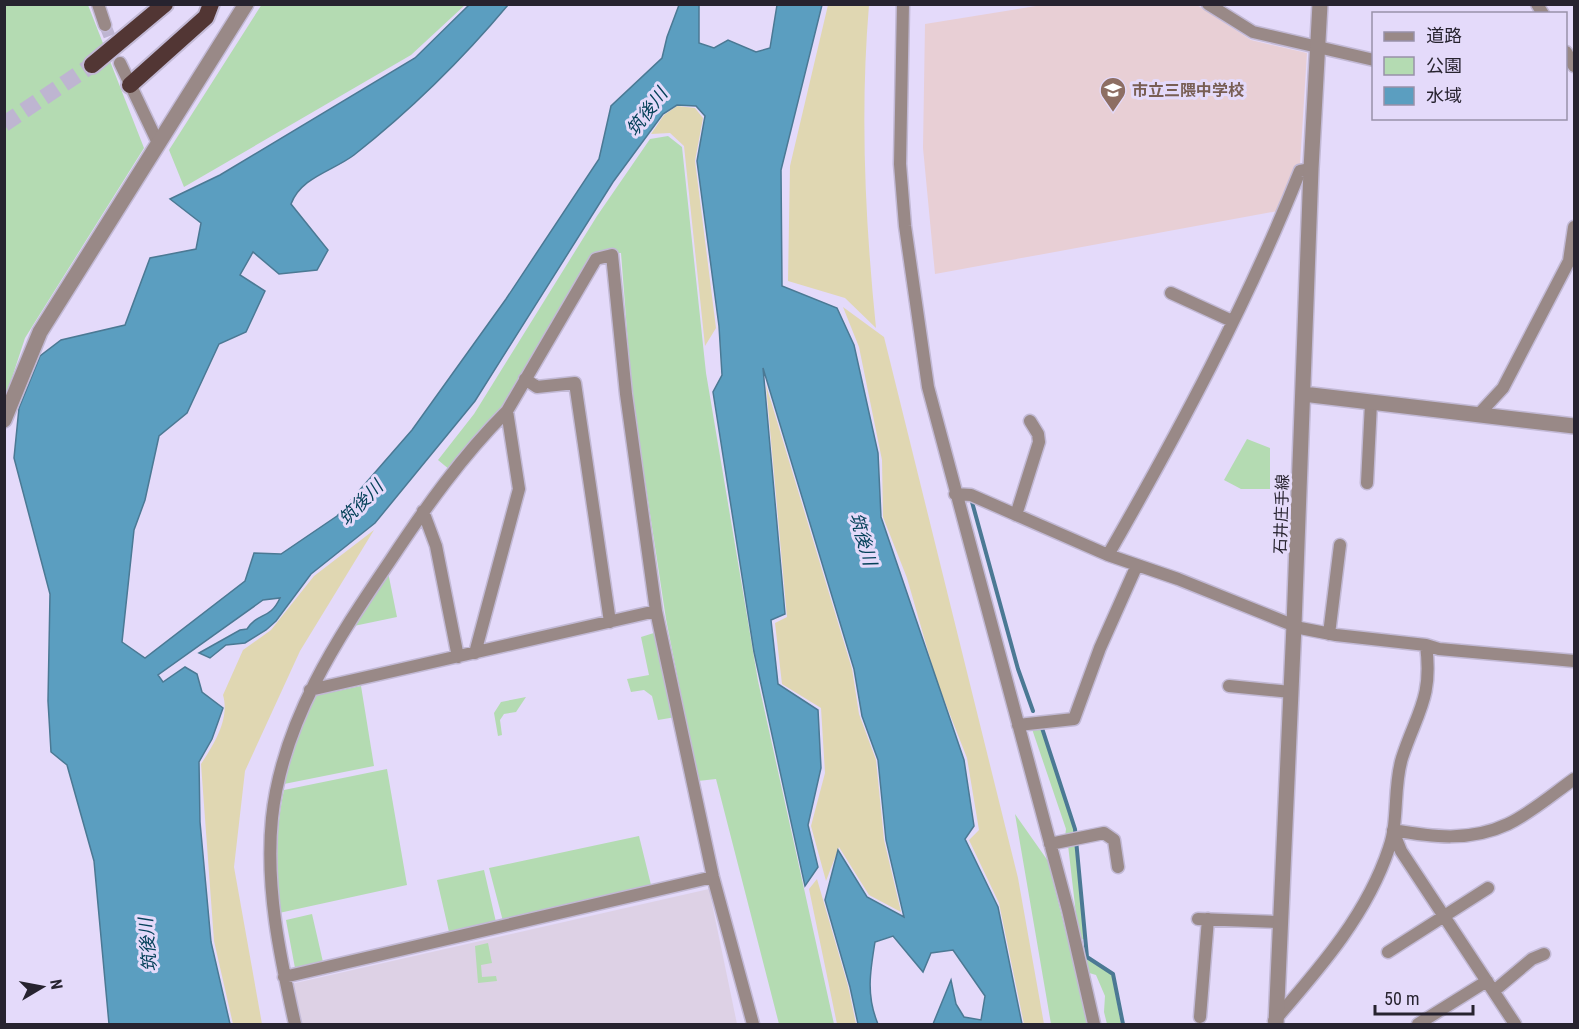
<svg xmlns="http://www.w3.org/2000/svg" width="1579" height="1029" viewBox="0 0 1579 1029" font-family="'Roboto Condensed','Noto Sans JP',sans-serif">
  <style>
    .industrial { fill: #ddd1e5 }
    .education { fill: #e8cfd5 }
    .green { fill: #b4dbb2 }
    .sand { fill: #e0d7b2 }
    .water { fill: #5b9ec0; stroke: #4b7994; stroke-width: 1.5 }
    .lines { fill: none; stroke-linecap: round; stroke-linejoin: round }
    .stream { stroke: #4b7994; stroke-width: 4 }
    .minor-tunnel { stroke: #beb5d1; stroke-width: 12; stroke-dasharray: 12 6; stroke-linecap: butt }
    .trunk-tunnel { stroke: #beb5d1; stroke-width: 16; stroke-dasharray: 16 8; stroke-linecap: butt }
    .minor-casing { stroke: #c2b9d5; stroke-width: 15 }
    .tertiary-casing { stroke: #c2b9d5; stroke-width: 18 }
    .trunk-casing { stroke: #c2b9d5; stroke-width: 20 }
    .minor { stroke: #998987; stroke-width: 12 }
    .tertiary { stroke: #998987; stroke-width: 15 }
    .trunk { stroke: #523634; stroke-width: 16 }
    .labels { text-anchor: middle; stroke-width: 6; stroke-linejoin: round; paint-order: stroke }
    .education-label { font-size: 16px; font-weight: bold; fill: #785e54; stroke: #e4dafa; text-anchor: start }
    .street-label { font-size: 16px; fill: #27232f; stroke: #e4dafa }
    .water-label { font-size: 18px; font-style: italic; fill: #054159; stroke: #e4dafa }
  </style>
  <rect width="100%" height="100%" fill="#e4dafa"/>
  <path class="industrial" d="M709,889L737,1024H300L291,984Z"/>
  <path class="education" d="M1042,5H1197L1251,40L1307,53L1300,164L1278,211L935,274L923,148L925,24Z"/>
  <path class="green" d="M262,4H464L465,5L411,55L184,187L169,150Z
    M5,5H88L144,148L25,338L5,399Z
    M668,136L682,147L706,373L758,681L834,1024H779L716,779L698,781L666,619L632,395L621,253H595L500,411L450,470L438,460L474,414L597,216L650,139Z
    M1247,439L1270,448V489H1241L1224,480Z
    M388,572L397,617L349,627Z
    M657,632L676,717L658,720L652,696L644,690L631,692L627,679L649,675L641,637Z
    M361,686L374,766L284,784L293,748L313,696Z
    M526,697L516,712L504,714L500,720L502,735L498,736L494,713L501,702Z
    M1041,727L1074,830L1073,835L1065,837L1066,829L1032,729Z
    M387,769L407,885L279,913C276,871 275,832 284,790Z
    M1015,814L1048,861L1089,1024H1051Z
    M639,836L652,889L504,925L489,868Z
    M1075,844L1084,939L1079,940L1068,845Z
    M484,870L496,922L449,932L437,880Z
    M312,914L323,962L295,968L286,920Z
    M488,943L492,963L481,965L482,977L496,976L497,981L478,983L475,946Z
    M1080,950H1084L1086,958L1112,975L1121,1024H1107L1104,1012L1105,996L1096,975L1086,972Z"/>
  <path class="sand" d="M828,5H869C860,112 865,220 876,328L845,298L788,281L790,166Z
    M677,106L695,108L703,118L695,161L716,328L705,346L684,146L670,133L651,134L664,115Z
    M843,307L884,337L1018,878L1044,1024H1024L999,903L969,840L979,830L967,758L936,679L907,578L883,517L882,460L859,347Z
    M766,385L852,669L859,714L876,760L884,840L901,912L869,895L839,847L826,881L811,826L825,773L821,708L782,684L775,623L787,617Z
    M374,530L300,651L245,771L234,867L262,1024H233L214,941L201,764C214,744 230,719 223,695L243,650L271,630L314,576Z
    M817,879L848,986L856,1024H837L809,889Z"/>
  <path class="water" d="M469,5H508C461,61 411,110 354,155C333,171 301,177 291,204L328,250L317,270L279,274L253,252L240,275L265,291L246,332L219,344L187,413L159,436L145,500L134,530L122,642L145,658L245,581L254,553L281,554L337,516L412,430L506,299L599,159L611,106L662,58L667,37L679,5H699V43L714,48L728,40L756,52L770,48L777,5H822L781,170L782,286L837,308L854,345L878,453L881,517L964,760L974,826L965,839L998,907L1022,1024H933L951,980L956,1004L964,1017L981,1020L985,996L953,950L931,953L923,972L893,936L875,942C870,972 866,996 878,1024H858L850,987L825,900L838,850L867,897L904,917L886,840L878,760L862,716L854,669L763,368L785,614L771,620L778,684L818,710L821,768L808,825L818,867L805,886L754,652L713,392L722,375L719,326L697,161L705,116L696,106L677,105L663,114L613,182L475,401L375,523L311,574L276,621L266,630L245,643L226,645L210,658L199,653L240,630L247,629C258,612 270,620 280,598L263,600L158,675L163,682L185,667L197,674L202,692L223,708L212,739L199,762L200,822L211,942L230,1024H109L94,861L67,765L51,752L48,701L50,594L14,458L19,408L40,356L61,340L125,325L150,258L196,249L201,223L170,199L220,175L415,58Z"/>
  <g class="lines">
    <path class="stream" d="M972,502L1018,669L1033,711
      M1042,728L1075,829L1087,957L1113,974L1123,1024"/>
    <path class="minor-tunnel" d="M105,25L120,63"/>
    <path class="trunk-tunnel" d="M4,124L92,65"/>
    <g class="minor-casing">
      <path id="minor" d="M98,4L105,25
        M903,4L900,164L905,226L928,387L1068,910L1094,1024
        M1208,4L1253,32L1374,60
        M1537,4L1543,14
        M1566,52L1574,66
        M120,63L158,143
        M1171,293L1232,321
        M525,379L537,387L575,383L610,622
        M1478,415L1503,388L1569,261L1574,227
        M1367,483L1371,403
        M955,494L971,495L1108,555L1178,579L1300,628L1336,635L1426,645L1439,649L1574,661
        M423,511L436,546L458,657
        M1016,515L1039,442L1038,434L1030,421
        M1108,555C1179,431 1247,304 1300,171L1311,169
        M1329,634L1340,545
        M475,653L519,489L507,411
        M1229,686L1291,692
        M310,690L656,611
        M1018,725L1074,719L1100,648L1137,565
        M1393,830C1432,837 1470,842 1508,824C1531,813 1553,794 1574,779
        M1393,831L1401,851L1515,1024
        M1050,844L1104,833L1114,840L1118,867
        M1198,919L1280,922
        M1388,952L1488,888
        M284,977L713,877
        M1494,991L1532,959L1544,954
        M1200,1017L1208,919
        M1274,1021C1319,969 1367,915 1389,848C1399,820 1393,787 1402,758C1417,712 1433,698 1426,645
        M295,1024C280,957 265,887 272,818C282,722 337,639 390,561C425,508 462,456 507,411L596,259L612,255L626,394L656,611L713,877L753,1024
        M1418,1024L1487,981"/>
    </g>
    <g class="tertiary-casing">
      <path id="tertiary" d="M1303,394L1574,426
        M4,420L40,332L246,4
        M1276,1024L1294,625L1311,169L1320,4"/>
    </g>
    <g class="trunk-casing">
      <path id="trunk" d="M92,65L165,4
        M130,85L206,17L211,4"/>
    </g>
    <use href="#minor" class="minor"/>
    <use href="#tertiary" class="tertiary"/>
    <use href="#trunk" class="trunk"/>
  </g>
  <defs>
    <g id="school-pin" transform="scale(1.35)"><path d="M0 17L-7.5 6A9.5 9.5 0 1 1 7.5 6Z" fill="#8d6e63" stroke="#e4dafa"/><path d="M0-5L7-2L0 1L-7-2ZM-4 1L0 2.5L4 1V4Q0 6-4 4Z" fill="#fff"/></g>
  </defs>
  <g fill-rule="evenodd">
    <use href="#school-pin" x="1113" y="90"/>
  </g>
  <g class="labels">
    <g class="education-label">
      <text x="1132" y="96">市立三隈中学校</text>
    </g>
    <g class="street-label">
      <text transform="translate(1281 514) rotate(-88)" y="6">石井庄手線</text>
    </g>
    <g class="water-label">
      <text transform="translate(647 112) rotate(-53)" y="6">筑後川</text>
      <text transform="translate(361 503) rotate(-46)" y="6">筑後川</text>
      <text transform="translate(863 539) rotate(74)" y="6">筑後川</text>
      <text transform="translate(148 945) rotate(-95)" y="6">筑後川</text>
    </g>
  </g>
  <rect width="1579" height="1029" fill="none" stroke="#27232f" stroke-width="12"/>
  <rect x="1372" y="12" width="195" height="108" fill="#e4dafa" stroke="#9891a9" stroke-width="1.5"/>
  <rect x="1384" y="32" width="30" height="9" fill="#998987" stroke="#9891a9" stroke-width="1.5"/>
  <text x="1426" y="42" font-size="18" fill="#27232f">道路</text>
  <rect x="1384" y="57" width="30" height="18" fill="#b4dbb2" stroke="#9891a9" stroke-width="1.5"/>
  <text x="1426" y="72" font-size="18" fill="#27232f">公園</text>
  <rect x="1384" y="87" width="30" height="18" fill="#5b9ec0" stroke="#9891a9" stroke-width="1.5"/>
  <text x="1426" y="102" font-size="18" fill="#27232f">水域</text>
  <g transform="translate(42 987) rotate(80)" stroke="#e4dafa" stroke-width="4.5" paint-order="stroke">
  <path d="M0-4.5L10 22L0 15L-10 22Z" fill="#27232f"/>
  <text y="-9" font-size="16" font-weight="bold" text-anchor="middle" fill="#27232f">N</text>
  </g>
  <path d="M1375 1005v9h98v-9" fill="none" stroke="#27232f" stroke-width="3"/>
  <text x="1384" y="1005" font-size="18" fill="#27232f" stroke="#e4dafa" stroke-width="4.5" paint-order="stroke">50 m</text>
</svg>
